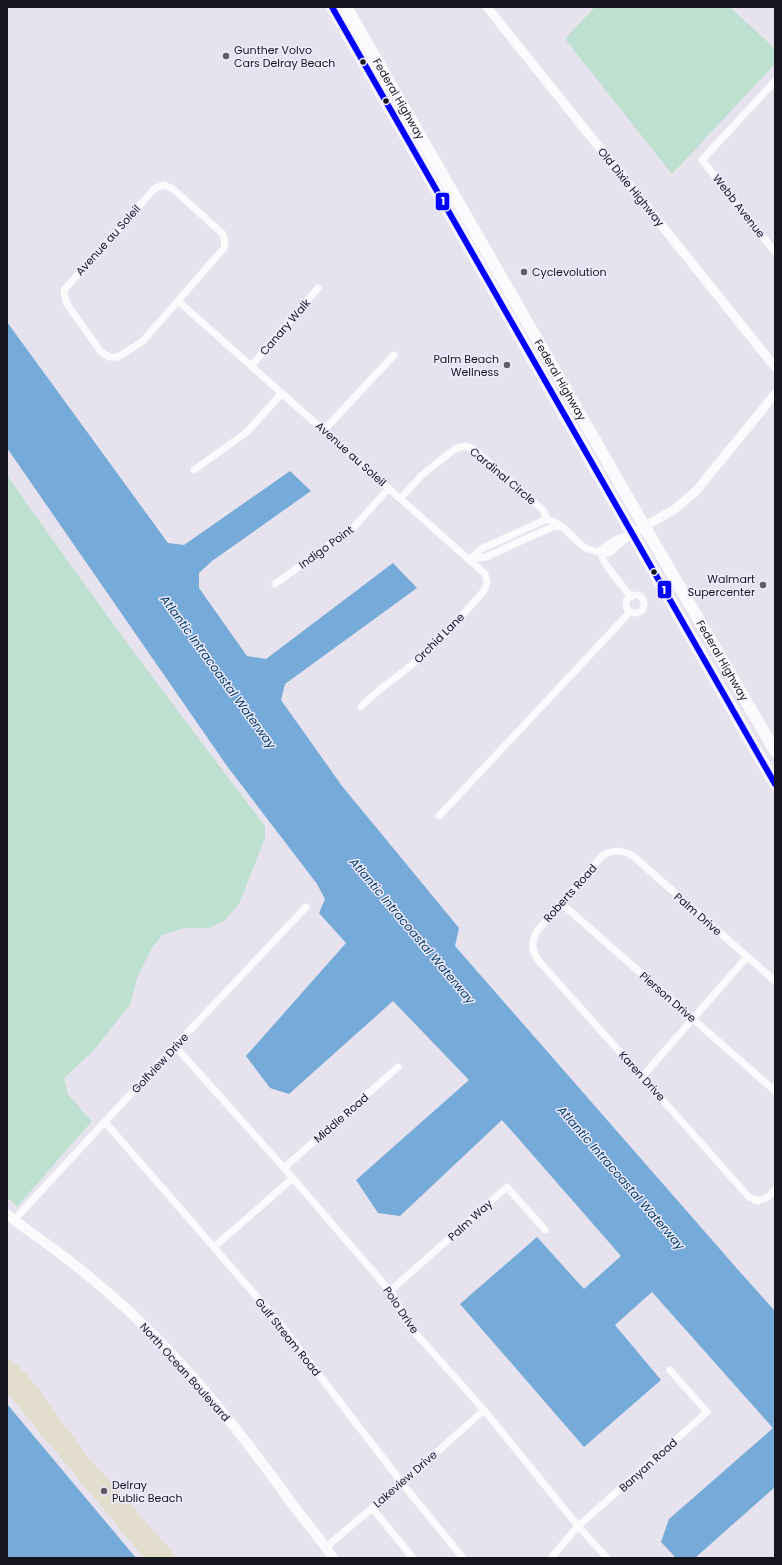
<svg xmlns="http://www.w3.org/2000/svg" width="782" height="1565" viewBox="0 0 782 1565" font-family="Poppins,sans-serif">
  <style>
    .green { fill: #bee0d0 }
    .sand { fill: #e3ddce }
    .water { fill: #76aad9 }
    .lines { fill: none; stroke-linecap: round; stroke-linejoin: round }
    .minor { stroke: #fbfbfd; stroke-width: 7 }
    .tertiary { stroke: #fbfbfd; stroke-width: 9 }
    .secondary { stroke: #fbfbfd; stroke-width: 10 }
    .primary { stroke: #fbfbfd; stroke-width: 12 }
    .bus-1-casing { stroke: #efebff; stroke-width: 9 }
    .bus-1 { stroke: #00f; stroke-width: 6 }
    .poi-dot { fill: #5f5c66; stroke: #efebff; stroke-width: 1.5 }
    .bus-dot { fill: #16141d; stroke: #efebff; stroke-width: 1.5 }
    .labels { text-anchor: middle; stroke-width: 3; stroke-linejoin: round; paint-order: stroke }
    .poi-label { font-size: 11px; fill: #16141d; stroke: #efebff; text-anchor: start }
    .street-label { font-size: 11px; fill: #16141d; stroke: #efebff }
    .water-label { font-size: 12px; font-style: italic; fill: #003d64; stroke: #efebff }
    .line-badge { stroke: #efebff; stroke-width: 1.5 }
    .badge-label { font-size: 11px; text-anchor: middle; font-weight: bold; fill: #fff }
  </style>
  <rect width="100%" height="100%" fill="#e6e3ef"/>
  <path class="green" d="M595,7H730L775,49V64L672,174L565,39Z
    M7,475C90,595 177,711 265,826V838L239,904L225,920L210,928H184L162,935L152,948L138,975L130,1005L92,1052L64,1078L68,1095L92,1121L17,1207L7,1197Z"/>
  <path class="sand" d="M7,1357L28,1375L87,1456L178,1558H144L7,1393Z"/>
  <path class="water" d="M7,322L168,543L184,545L290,471L311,491L212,561L199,573V588L247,656L266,659L393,563L417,588L285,684L281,700L342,786L459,928L455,946L740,1272L775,1311V1487L695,1558H676L661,1542L669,1519L773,1428L652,1292L615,1325L661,1380L584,1447L460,1304L537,1237L584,1289L621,1256L502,1120L400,1216L378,1213L356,1180L469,1080L393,1001L289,1094L270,1088L246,1056L346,943L319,913L325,899L317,884L227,766L7,448Z
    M7,1404L136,1558H7Z"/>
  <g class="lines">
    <path class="minor" d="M775,81L702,160L775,252
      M164,185L173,189L223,234L225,243L224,248L143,341L118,357H109L101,352L67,304L64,294L65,289L155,188Z
      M178,301L485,574L487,583L483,592C461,616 440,642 415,662C397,678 377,689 361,707
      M251,366L318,288
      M324,430L394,355
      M194,470L247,432L282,393
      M401,498L422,475L456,448L466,446L475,450L543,510L547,519
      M599,551L606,565L631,597
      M599,551L615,540L628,535
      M470,559L481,549L547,519C564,524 571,537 584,547C591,552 601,552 609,553L633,533
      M470,559L486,557L554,526L563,527
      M275,584L354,527L389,488
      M626 604a9 9 0 1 1 18 0a9 9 0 1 1-18 0Z
      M439,816L630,612
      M561,903L775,1091
      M775,981L633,856C623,850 614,849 603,855L537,931C531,941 531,950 538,960L749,1197L758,1201L768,1197L775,1190
      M175,1046L284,1168L390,1291C399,1303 402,1316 410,1327L484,1410L578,1526L607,1558
      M642,1077L747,957
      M105,1122L277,1320L402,1483L463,1558
      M284,1168L398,1067
      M14,1220L175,1046L306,907
      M214,1247L293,1178
      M390,1291L507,1187L545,1230
      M372,1508L413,1558
      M326,1547L402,1483L484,1410
      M551,1558L578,1526L707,1412L670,1370"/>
    <path class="tertiary" d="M487,7L775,367
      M633,533L675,509L696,491L775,394"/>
    <path class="secondary" d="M7,1214C23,1228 41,1239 58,1252C77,1266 95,1281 112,1296C181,1356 240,1431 293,1505C306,1523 321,1539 333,1558"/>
    <g class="primary">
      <path d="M332,7L775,784"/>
      <path id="s1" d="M346,7L639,517L775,751"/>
    </g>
    <g class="bus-1-casing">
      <path id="bus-1" d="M332,7L775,784"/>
    </g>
    <use href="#bus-1" class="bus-1"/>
  </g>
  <g class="poi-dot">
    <circle cx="226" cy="56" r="4"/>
    <circle cx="524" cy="272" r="4"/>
    <circle cx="507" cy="365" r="4"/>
    <circle cx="763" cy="585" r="4"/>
    <circle cx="104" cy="1491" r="4"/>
  </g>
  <g class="bus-dot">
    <circle cx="363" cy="62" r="3.5"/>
    <circle cx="386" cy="101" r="3.5"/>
    <circle cx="654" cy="572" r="3.5"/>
  </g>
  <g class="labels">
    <g class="poi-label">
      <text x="234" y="54">Gunther Volvo<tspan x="234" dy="13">Cars Delray Beach</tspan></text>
      <text x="532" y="276">Cyclevolution</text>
      <text x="499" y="363" text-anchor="end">Palm Beach<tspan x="499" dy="13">Wellness</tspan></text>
      <text x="755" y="583" text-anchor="end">Walmart<tspan x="755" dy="13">Supercenter</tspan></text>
      <text x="112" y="1489">Delray<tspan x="112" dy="13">Public Beach</tspan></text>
    </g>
    <g class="street-label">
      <text dy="4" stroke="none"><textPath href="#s1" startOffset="106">Federal Highway</textPath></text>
      <text transform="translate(631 187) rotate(51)" y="4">Old Dixie Highway</text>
      <text transform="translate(739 206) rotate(52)" y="4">Webb Avenue</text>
      <text transform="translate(108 240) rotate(-48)" y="4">Avenue au Soleil</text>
      <text transform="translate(285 327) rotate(-49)" y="4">Canary Walk</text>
      <text dy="4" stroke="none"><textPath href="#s1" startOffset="430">Federal Highway</textPath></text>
      <text transform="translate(351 454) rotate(42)" y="4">Avenue au Soleil</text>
      <text transform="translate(503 476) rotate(40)" y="4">Cardinal Circle</text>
      <text transform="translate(326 547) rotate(-36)" y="4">Indigo Point</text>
      <text transform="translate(439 638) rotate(-45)" y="4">Orchid Lane</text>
      <text dy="4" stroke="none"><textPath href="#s1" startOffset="754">Federal Highway</textPath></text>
      <text transform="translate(570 893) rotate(-48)" y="4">Roberts Road</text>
      <text transform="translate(698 914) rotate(41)" y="4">Palm Drive</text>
      <text transform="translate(668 997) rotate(41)" y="4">Pierson Drive</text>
      <text transform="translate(160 1063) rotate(-47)" y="4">Golfview Drive</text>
      <text transform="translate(642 1076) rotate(48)" y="4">Karen Drive</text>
      <text transform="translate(341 1118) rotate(-41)" y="4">Middle Road</text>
      <text transform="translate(470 1220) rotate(-42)" y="4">Palm Way</text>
      <text transform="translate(401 1310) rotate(56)" y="4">Polo Drive</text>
      <text transform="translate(288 1337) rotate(51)" y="4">Gulf Stream Road</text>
      <text transform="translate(185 1372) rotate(48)" y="4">North Ocean Boulevard</text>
      <text transform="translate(648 1465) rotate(-42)" y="4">Banyan Road</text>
      <text transform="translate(405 1479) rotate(-41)" y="4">Lakeview Drive</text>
    </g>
    <g class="water-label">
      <text transform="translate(218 672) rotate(54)" y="4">Atlantic Intracoastal Waterway</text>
      <text transform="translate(412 931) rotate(50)" y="4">Atlantic Intracoastal Waterway</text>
      <text transform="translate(621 1178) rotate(49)" y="4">Atlantic Intracoastal Waterway</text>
    </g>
  </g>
  <g class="line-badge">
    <rect x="435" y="192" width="15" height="19" rx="4" fill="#00f"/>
    <rect x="657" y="580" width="15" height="19" rx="4" fill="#00f"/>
  </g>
  <g class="badge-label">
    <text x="443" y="205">1</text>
    <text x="664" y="594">1</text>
  </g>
  <rect width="782" height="1565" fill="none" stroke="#16141d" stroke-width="16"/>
</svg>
